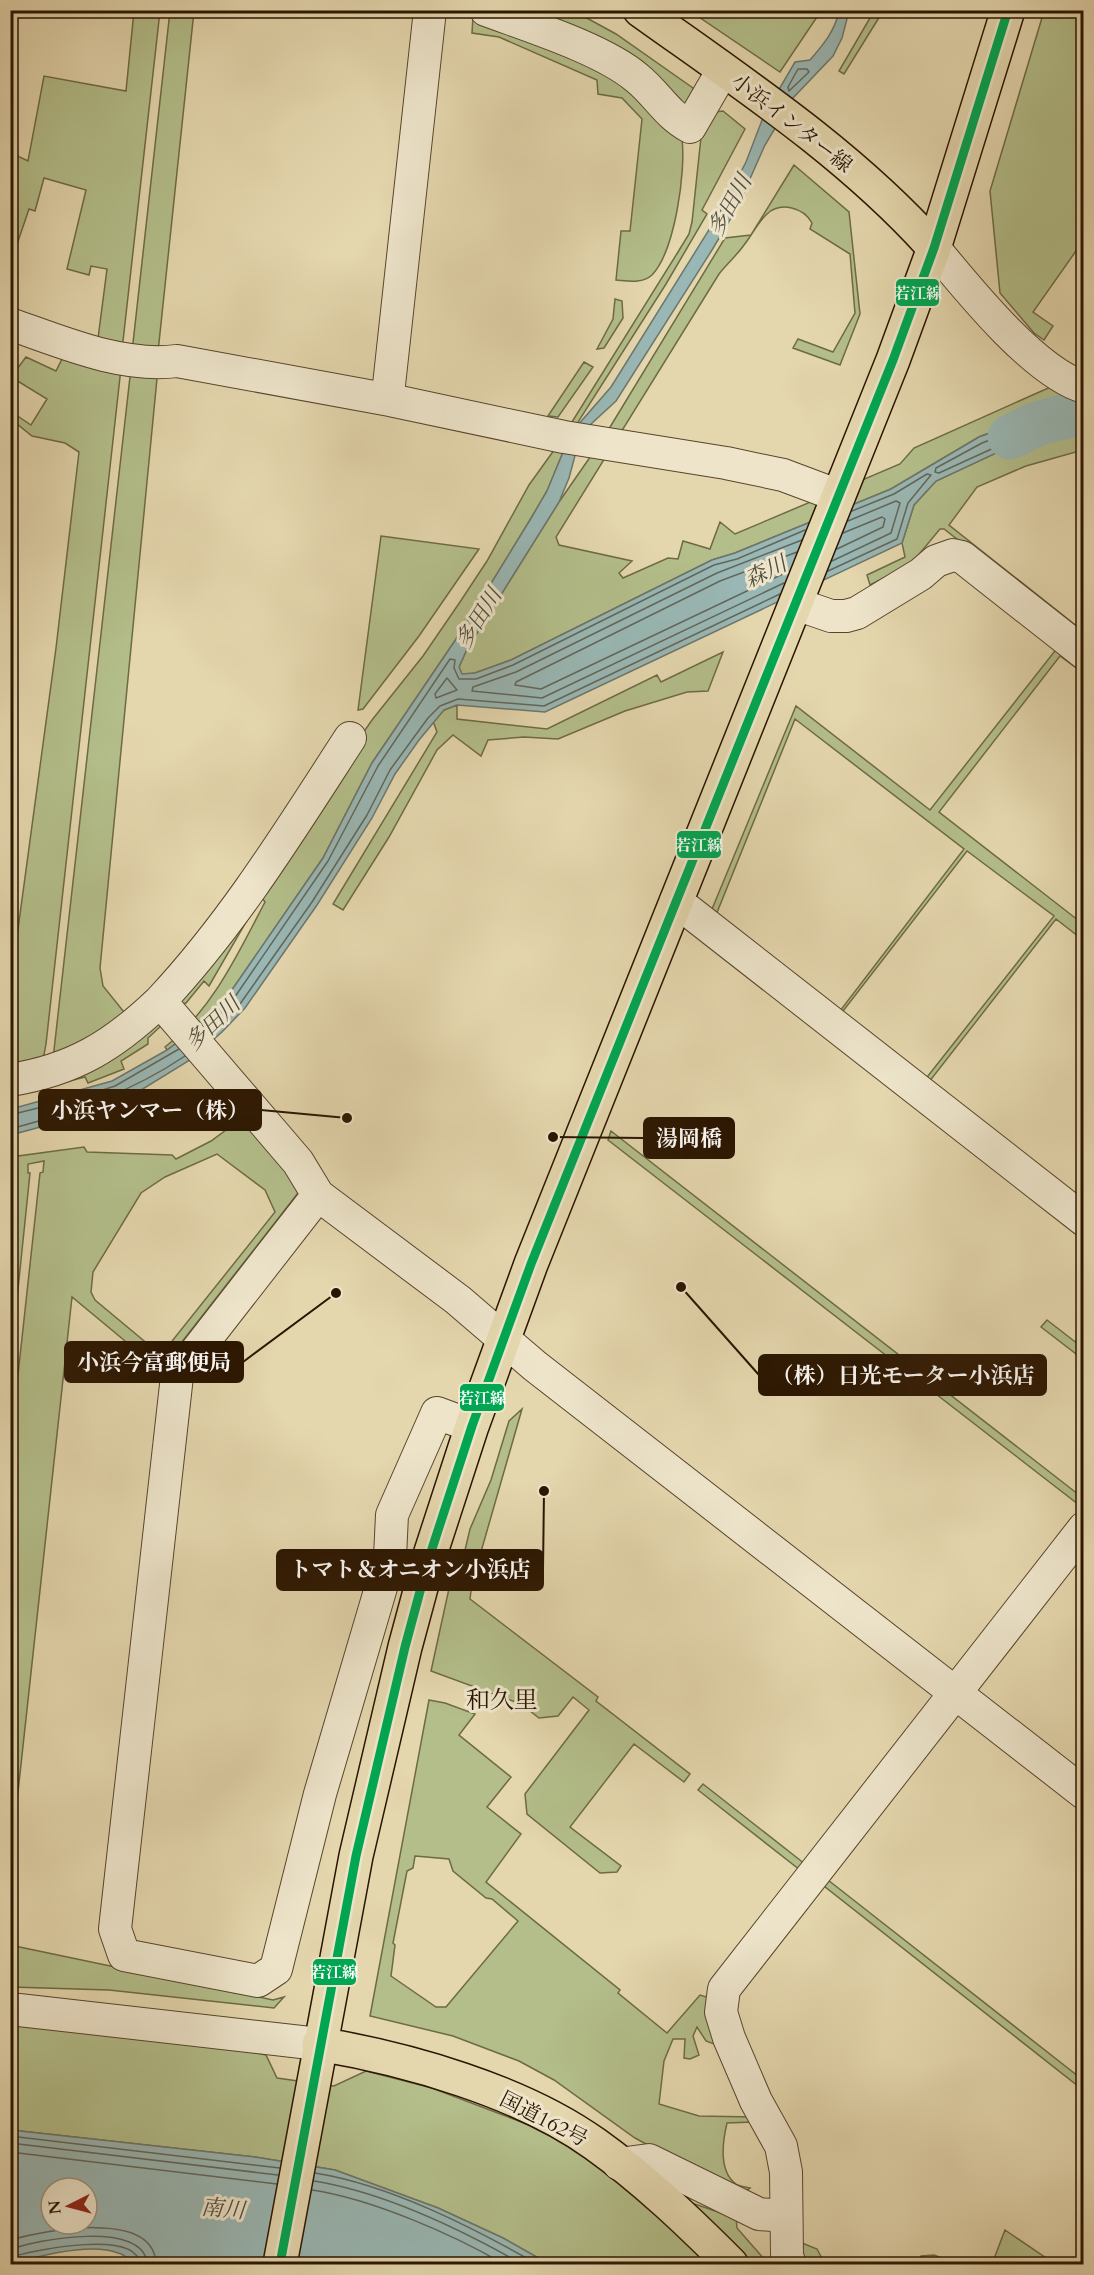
<svg xmlns="http://www.w3.org/2000/svg" width="1094" height="2275" viewBox="0 0 1094 2275" font-family="Cardo,'Noto Serif JP',serif">
  <style>
    .green { fill: #b3be8a; stroke: #6e6a45; stroke-width: 1.5; fill-rule: evenodd }
    .water { fill: #99b7b4; stroke: #6d766c; stroke-width: 1.5; fill-rule: evenodd }
    .lines { fill: none; stroke-linecap: round; stroke-linejoin: round }
    .shore { stroke: #62665a; stroke-width: 1.5 }
    .river { stroke: #99b7b4; stroke-width: 45 }
    .minor-casing { stroke: #58452b; stroke-width: 34 }
    .major-casing { stroke: #2a1500; stroke-width: 36 }
    .highway-casing { stroke: #2a1500; stroke-width: 36 }
    .minor { stroke: #ede4ca; stroke-width: 32 }
    .major { stroke: #e4d6ad; stroke-width: 33 }
    .highway { stroke: #e4d6ad; stroke-width: 33 }
    .bus-1-casing { stroke: #ede4ca; stroke-width: 14 }
    .bus-1 { stroke: #00a651; stroke-width: 9 }
    .labels { text-anchor: middle; stroke-width: 6; stroke-linejoin: round; paint-order: stroke }
    .street-label { font-size: 21px; fill: #2a1500; stroke: #ede4ca }
    .water-label { font-size: 22px; font-style: italic; fill: #514e3f; stroke: #ede4ca }
    .quarter-label { font-size: 24px; fill: #2a1500; stroke: #ede4ca }
    .leader { fill: none; stroke: #2a1500; stroke-width: 2 }
    .callout-dot { fill: #2a1500; stroke: #ede4ca; stroke-width: 2 }
    .callout { fill: #2a1500; stroke: #2a1500; stroke-width: 2 }
    .callout-label { font-size: 22px; text-anchor: middle; font-weight: bold; fill: #fff }
    .line-badge { stroke: #ede4ca; stroke-width: 2 }
    .badge-label { font-size: 16px; text-anchor: middle; font-weight: bold; fill: #fff }
  </style>
  <rect width="100%" height="100%" fill="#e4d6ad"/>
  <filter id="stains"><feTurbulence type="fractalNoise" baseFrequency=".00333" numOctaves="4"/><feColorMatrix values="0 0 0 0 .2 0 0 0 0 .09 0 0 0 0 .02 0 0 0 .5 -.17"/></filter>
  <radialGradient id="worn" r=".72"><stop offset=".6" stop-color="#630" stop-opacity="0"/><stop offset="1" stop-color="#630" stop-opacity=".3"/></radialGradient>
  <path class="green" d="M134,11H160L122,350L97,346L107,269L91,266L89,275L67,269L86,190L44,178L35,211L29,209L11,262V153L28,161L44,76L126,91Z
    M170,11H194L158,352H132Z
    M540,11H574L616,34L693,88L690,110L542,14Z
    M690,11L821,10V11L780,72Z
    M874,11H880V16L844,74L839,71Z
    M1044,11H1064L1084,17L1083,241L1033,312L1053,326L1044,340L1034,333L1000,293L990,191Z
    M473,16L609,73L682,139C686,171 675,251 652,275C642,284 628,281 616,280L621,231H630L642,119L622,98L598,94L597,80L499,37L472,33Z
    M723,111L745,129L702,210L707,214L666,284L571,433L547,491L530,520L465,626L372,763L323,858L225,1000L199,1026L167,1050L165,1047C212,1010 238,954 265,902L261,896L209,986L204,981L186,1003L179,1005L180,998L372,720L423,656L460,602L487,561L529,485L557,446L678,252L689,234L692,222L702,128L715,112Z
    M794,165L849,212L860,314L840,365L793,348L798,339L833,352L855,313L850,254L810,229L812,223C804,208 781,201 767,214C758,222 752,235 744,245C737,255 727,264 719,274L556,537L559,545L632,561L619,573L623,578L668,558L678,559L683,541L710,549L720,522L735,534L900,464L914,448L1055,385L1083,394V404L1032,416L979,437L891,489L735,553L712,560L511,660L475,673L462,675L459,667L467,649L559,502L604,437L725,238L751,235Z
    M615,299L622,301L623,318L604,348L597,349L613,319Z
    M68,347L121,368L46,1044L43,1060L11,1070V981L56,648L79,452L65,443L32,436L11,419L10,411L31,425L47,399L11,377L26,357L56,371Z
    M584,362L593,367L558,417L548,416Z
    M131,368H158L100,968L103,986L128,1017L53,1059Z
    M1083,421V450L1026,466L977,487L949,525L1083,631V638L944,529H940L911,564L870,585L867,575L905,557L902,543L914,505L936,481L1039,433Z
    M381,536L479,549L419,636L363,709L358,710Z
    M1058,647L1083,667V673L1060,656L939,812L1083,924V940L1056,919L929,1082L924,1081L1054,916L967,851L840,1015L710,914L796,706L930,810ZM795,719L964,849L840,1011L716,915Z
    M723,652L708,691L687,692L625,711L558,739L524,737L488,740L481,756L453,735L437,750L389,837L343,910L333,904L437,732L433,721L444,710L457,705V719L547,729L657,675L661,682Z
    M159,1023L161,1026L148,1038V1044L121,1061L124,1069L88,1083L85,1077L11,1096L10,1090Z
    M241,1119L290,1172L298,1193L160,1370L72,1297L11,1856L10,1448L40,1173L43,1172L44,1161L28,1164V1173H30L11,1357V1157L84,1147L87,1152L172,1155L176,1159L211,1141ZM217,1154L265,1190L275,1212L161,1355L95,1300L91,1292L93,1272L141,1193L165,1177Z
    M611,1131L1083,1498V1508L608,1140Z
    M1047,1320L1078,1344L1083,1338V1354L1080,1357L1041,1327Z
    M522,1409L472,1583L470,1599L598,1697L596,1701L690,1774L684,1782L634,1744L570,1827L621,1866L617,1872L600,1873L527,1814L525,1794L589,1710L573,1697L558,1716L539,1718L521,1704L431,1671L450,1584H457L470,1529L491,1480L509,1421Z
    M429,1700L445,1703L475,1714L459,1735L511,1777L487,1807L521,1834L486,1882L620,1990L618,1993L667,2033L700,1995L707,1997L722,2039L714,2044L706,2041L697,2027L693,2036L699,2055L690,2059L684,2058L685,2039H673L664,2061L659,2104L699,2116L753,2117V2122L727,2123C723,2140 718,2171 736,2184C739,2186 746,2187 750,2188L740,2195L635,2138L554,2080L519,2061L453,2036L370,2016ZM415,1856L449,1859L453,1871L486,1898L492,1899L518,1921L446,2007H436L391,1976L395,1945L393,1943L407,1871L413,1868Z
    M703,1784L805,1864L800,1870L698,1790Z
    M828,1880L1083,2080V2090L824,1886Z
    M10,1945L273,2000L284,1997L274,2008L109,1990L11,1987Z
    M11,2022L257,2053L266,2055L277,2078L334,2086L366,2071L432,2088L524,2123L554,2136L609,2172L713,2264H549L503,2238L438,2208L335,2170L255,2157L11,2130Z
    M680,2199L736,2218L737,2228L764,2259L780,2258L782,2264H748Z
    M1005,2230L1055,2264H992Z
    M797,2241L817,2249L825,2264H797Z
    M934,2255L952,2262L953,2264H917L921,2256Z"/>
  <path class="water" d="M839,11H849L842,38L833,56L793,98L765,145L737,208L712,250L616,401L590,425L577,448L569,478L559,502L467,649L459,667L462,674L475,673L511,660L712,560L735,553L891,489L979,437L1065,406L1069,423L1039,433L936,481L914,505L902,543L545,712L457,705L444,710L419,740L395,774L372,818L317,905L245,1008L222,1032L190,1060L133,1095L55,1123L11,1135V1109L112,1081L167,1050L199,1026L225,1000L323,858L372,763L465,626L530,520L547,491L571,433L611,387L717,217L746,162L764,115L795,62L810,60C823,45 835,31 839,11Z
    M11,2130L255,2157L335,2170L438,2208L503,2238L549,2264H139C132,2261 125,2255 118,2253C91,2242 38,2256 11,2264ZM51,2188H87V2224H51Z"/>
  <g class="lines">
    <path class="shore" d="M798,69H807L809,72L789,91L788,87Z
      M1045,419L1048,421L1046,424L939,473L935,472L936,468L982,443Z
      M837,549L883,527L885,519L882,517L843,533
      M832,561L891,533L900,503L896,501L848,521
      M789,571L541,689L515,685L516,682L720,581L797,552
      M828,571L897,539L908,503L931,475L927,474L894,494L852,511
      M784,583L542,698L472,691L473,687L516,672L717,573L802,540
      M447,678L457,690L436,698L435,694Z
      M206,1028L230,1004L328,861L378,766L450,659L455,660L454,668L459,679H476L513,665L714,565L737,559L805,530
      M211,1034L240,1004L312,902L367,815L390,770L428,718L440,706L458,699L544,706L780,594
      M10,1115L78,1098L115,1086L179,1049
      M10,1129C74,1112 130,1093 185,1056
      M10,2136L280,2168
      M10,2143L278,2175
      M10,2152L277,2184
      M315,2173C390,2185 472,2227 537,2264
      M314,2181C383,2192 462,2230 522,2264
      M312,2190C372,2199 452,2234 504,2264
      M10,2240C43,2231 154,2208 156,2264
      M10,2250C36,2239 145,2220 147,2264
      M11,2264L15,2256C37,2250 136,2229 140,2264"/>
    <path class="river" d="M1010,437L1039,423L1084,412"/>
    <g class="minor-casing">
      <path id="minor" d="M486,10C529,26 603,49 637,78C657,94 667,115 690,127L723,70
        M934,248C967,288 1034,372 1084,387
        M10,324C62,342 121,368 177,361L390,400L564,437L726,463L783,475L839,496
        M390,400L389,385L430,10
        M796,604L831,616H846L857,613L921,574L936,561L953,555L962,557L1084,653
        M676,901L1084,1220
        M160,1001C234,922 291,829 350,738
        M10,1080C74,1070 114,1045 160,1001L298,1162L318,1195L458,1300L535,1366L1084,1793
        M318,1195L177,1376L115,1929L124,1955L258,1981L276,1969L320,1794L390,1557L392,1515L437,1413L472,1426
        M10,2009L319,2044
        M619,2164L649,2160L759,2214L786,2216
        M790,2264L787,2256L786,2172L781,2146L756,2101L729,2038L721,2012L724,1989L1084,1528"/>
    </g>
    <g class="major-casing">
      <path id="major" d="M640,10C742,83 850,154 934,248"/>
    </g>
    <g class="highway-casing">
      <path id="highway" d="M319,2044C408,2059 521,2091 595,2144C644,2179 689,2222 731,2264
        M280,2264L356,1856L405,1647L429,1558L472,1426L531,1264L893,360L934,248L1008,10"/>
    </g>
    <use href="#minor" class="minor"/>
    <use href="#major" class="major"/>
    <use href="#highway" class="highway"/>
    <g class="bus-1-casing">
      <path id="bus-1" d="M280,2264L356,1856L405,1647L429,1558L472,1426L531,1264L893,360L934,248L1008,10"/>
    </g>
    <use href="#bus-1" class="bus-1"/>
  </g>
  <g class="labels">
    <g class="street-label">
      <text transform="translate(792 123) rotate(38)" y="7">小浜インター線</text>
      <text transform="translate(544 2119) rotate(27)" y="7">国道162号</text>
    </g>
    <g class="water-label">
      <text transform="translate(729 205) rotate(-61)" y="8">多田川</text>
      <text transform="translate(765 571) rotate(-26)" y="8">森川</text>
      <text transform="translate(478 618) rotate(-58)" y="8">多田川</text>
      <text transform="translate(212 1023) rotate(-44)" y="8">多田川</text>
      <text transform="translate(223 2208) rotate(5)" y="8">南川</text>
    </g>
    <g class="quarter-label">
      <text x="502" y="1708">和久里</text>
    </g>
  </g>
  <path class="leader" d="M347 1118L261 1110M553 1137L644 1138M336 1293L243 1362M681 1287L759 1375M544 1491L543 1570"/>
  <g class="callout-dot">
    <circle cx="347" cy="1118" r="6"/>
    <circle cx="553" cy="1137" r="6"/>
    <circle cx="336" cy="1293" r="6"/>
    <circle cx="681" cy="1287" r="6"/>
    <circle cx="544" cy="1491" r="6"/>
  </g>
  <g class="callout">
    <rect x="39" y="1090" width="222" height="40" rx="6"/>
    <rect x="644" y="1118" width="90" height="40" rx="6"/>
    <rect x="65" y="1342" width="178" height="40" rx="6"/>
    <rect x="759" y="1355" width="287" height="40" rx="6"/>
    <rect x="277" y="1550" width="266" height="40" rx="6"/>
  </g>
  <g class="callout-label">
    <text x="150" y="1118">小浜ヤンマー（株）</text>
    <text x="689" y="1146">湯岡橋</text>
    <text x="154" y="1370">小浜今富郵便局</text>
    <text x="903" y="1383">（株）日光モーター小浜店</text>
    <text x="410" y="1577">トマト＆オニオン小浜店</text>
  </g>
  <g class="line-badge">
    <rect x="895" y="278" width="45" height="29" rx="6" fill="#00a651"/>
    <rect x="676" y="830" width="46" height="29" rx="6" fill="#00a651"/>
    <rect x="459" y="1383" width="46" height="29" rx="6" fill="#00a651"/>
    <rect x="312" y="1958" width="45" height="28" rx="6" fill="#00a651"/>
  </g>
  <g class="badge-label">
    <text x="918" y="299">若江線</text>
    <text x="699" y="851">若江線</text>
    <text x="482" y="1404">若江線</text>
    <text x="334" y="1978">若江線</text>
  </g>
  <rect width="1094" height="2275" fill="none" stroke="#e4d6ad" stroke-width="36"/>
  <rect x="12" y="12" width="1070" height="2251" fill="none" stroke="#2a1500" stroke-width="3"/>
  <rect x="18" y="18" width="1058" height="2239" fill="none" stroke="#2a1500" stroke-width="1.5"/>
  <g transform="translate(69 2206) rotate(264)"><circle r="28" fill="#ede4ca" stroke="#9f9179" stroke-width="1.5"/>
  <path d="M0-4.5L10 22L0 15L-10 22Z" fill="#8f2418"/>
  <text y="-9" font-size="16" font-weight="bold" text-anchor="middle" fill="#2a1500">N</text>
  </g>
  <rect width="100%" height="100%" filter="url(#stains)"/>
  <rect width="100%" height="100%" fill="url(#worn)"/>
</svg>
